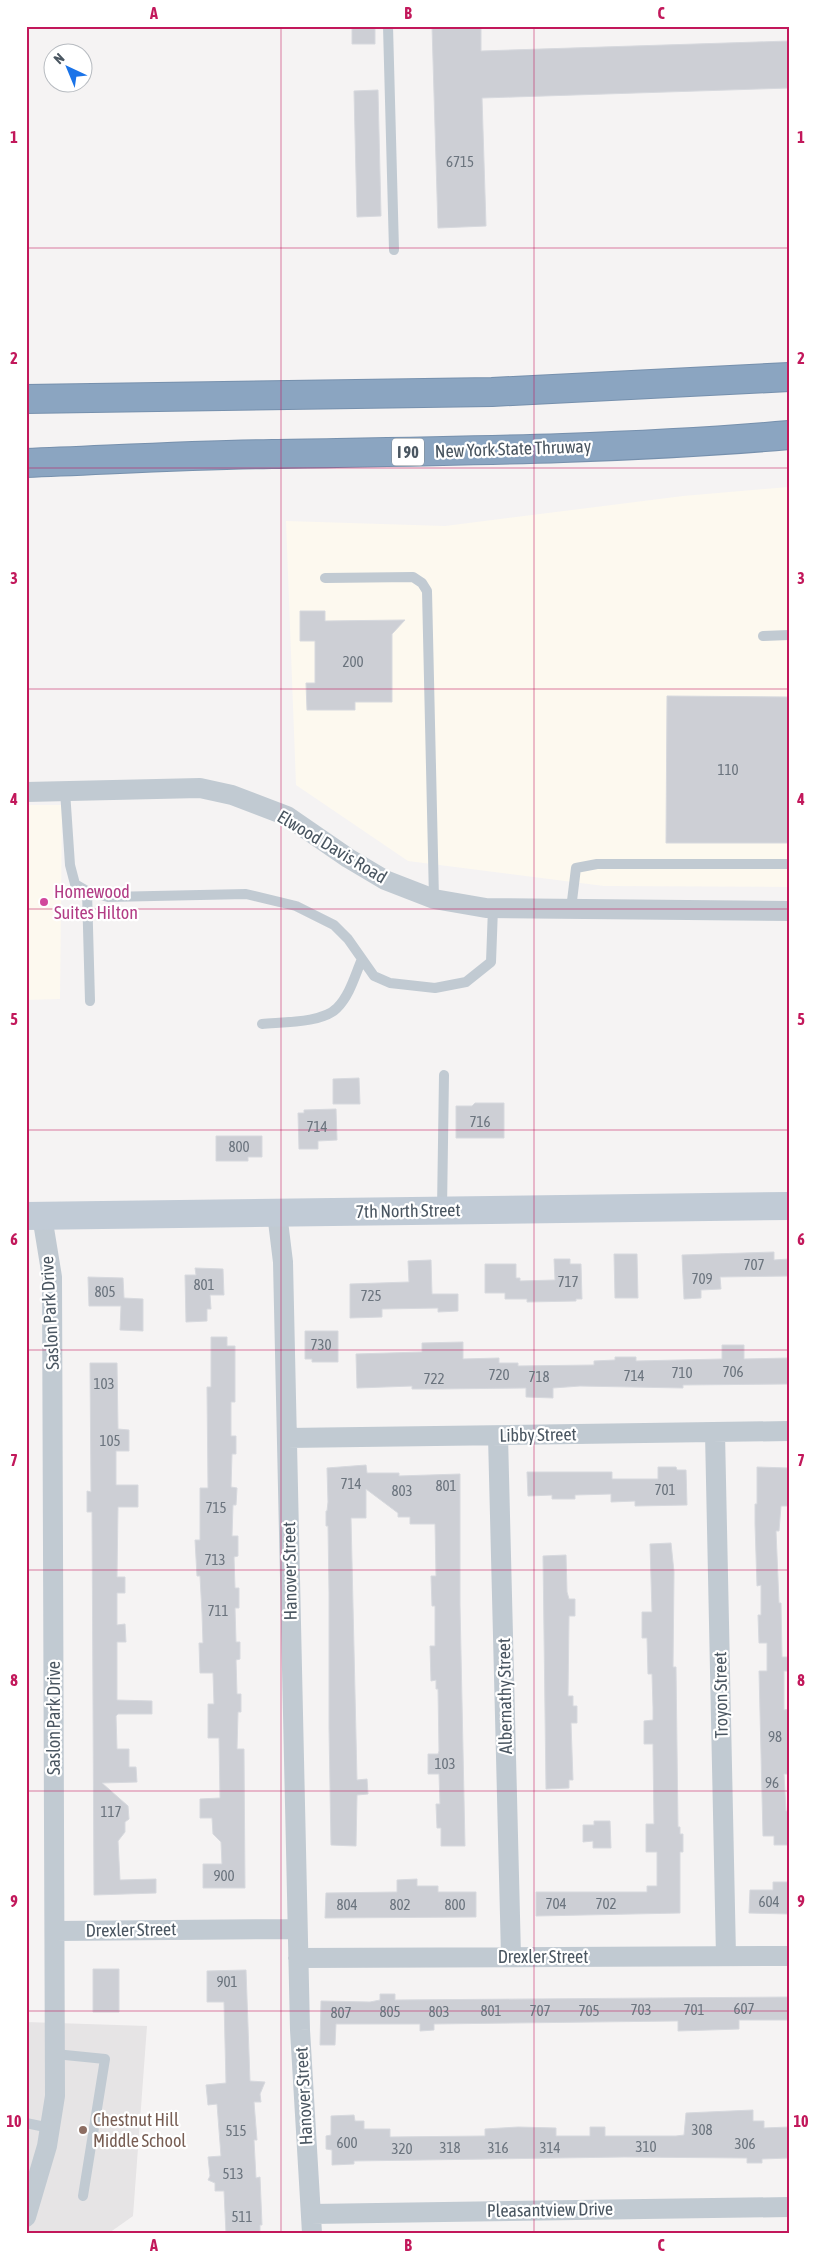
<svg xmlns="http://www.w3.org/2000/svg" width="815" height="2259" viewBox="0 0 815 2259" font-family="'Asap Condensed',sans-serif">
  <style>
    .commercial { fill: #fdf9ef }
    .education { fill: #e6e4e5 }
    .building { fill: #cdcfd5; stroke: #d7d9de }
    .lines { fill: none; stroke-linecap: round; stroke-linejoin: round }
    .highway-casing { stroke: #7690ad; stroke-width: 30 }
    .lane { stroke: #c1cad2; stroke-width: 10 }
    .street { stroke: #c1cad2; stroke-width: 20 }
    .secondary { stroke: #c1cbd6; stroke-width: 28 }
    .highway { stroke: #8ba5c1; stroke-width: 28 }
    .grid { fill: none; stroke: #c2185b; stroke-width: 1; stroke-opacity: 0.55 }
    .hotel-dot { fill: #d1479c; stroke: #fff; stroke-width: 2 }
    .education-dot { fill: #8d6e63; stroke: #fff; stroke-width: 2 }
    .labels { text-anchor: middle; stroke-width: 4.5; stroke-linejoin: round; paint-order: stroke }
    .number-label { font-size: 15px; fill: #6b747e }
    .shield { fill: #fff; stroke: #808990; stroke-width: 1 }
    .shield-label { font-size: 16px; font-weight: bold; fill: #4a5661 }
    .street-label { font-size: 18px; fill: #4a5661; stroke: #fff }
    .hotel-label { font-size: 18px; fill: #b23c85; stroke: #fff; text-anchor: start }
    .education-label { font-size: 18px; fill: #785e54; stroke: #fff; text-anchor: start }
    .neatline { fill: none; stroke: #c2185b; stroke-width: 2 }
    .grid-label { font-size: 16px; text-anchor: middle; font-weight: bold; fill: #c2185b }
  </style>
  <rect width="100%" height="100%" fill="#f5f3f3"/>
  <path class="commercial" d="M789,487V887L604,886L408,861L296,785L286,521L445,526L683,496Z
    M26,805H62L60,999L26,1000Z"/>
  <path class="education" d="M26,2022L147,2026L133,2216L109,2233H26Z"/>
  <path class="building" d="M352,26H375V44H352Z
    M432,26H481V51L789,41V88L482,98L486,226L438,228Z
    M378,90L381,216L357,217L354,91Z
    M300,611H325V621L405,620L392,634V702H355V710H307L306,683H315V641H300Z
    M667,696L789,697V843H666Z
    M359,1078L360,1104H333V1079Z
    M475,1103H504V1138H456V1106H472Z
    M336,1109L337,1140L318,1141V1149H299L298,1113H304V1110Z
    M216,1136H262V1157H248V1161H216Z
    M774,1252V1260L789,1259V1276L720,1277L721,1289L701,1290V1298L684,1299L682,1255Z
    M614,1254H637L638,1298H615Z
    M554,1259H570V1264H581L582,1299H576V1301L527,1302V1299H505V1293H485V1264H516V1278H520V1281L555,1280Z
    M431,1260L432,1294H458V1311L438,1312V1308L382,1309V1317L350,1318V1284L409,1282L408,1261Z
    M195,1268L223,1269L224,1295H210L211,1309H207V1321L186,1322L185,1275H196Z
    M88,1277L123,1278L124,1298L143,1299V1331L120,1330L121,1306H89Z
    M305,1331H338V1362H312V1359H305Z
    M211,1337H227V1346H235V1402H231V1436H236V1454H232L231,1487L237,1488L236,1505H233L232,1536H238V1556L234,1557L235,1588H239V1608H235L236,1642H240V1659L236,1660L237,1694H241V1712H238L237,1749H244L245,1888H203V1864H222L221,1842L213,1834L212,1818H200V1799L220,1798L219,1738H208V1704H214L213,1673H200L199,1643H203L202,1613L200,1576H197L195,1540H200V1488H208L207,1387H211Z
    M463,1342V1359L499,1358V1363H518V1366L594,1365V1361L615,1360V1357H636V1361L722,1359V1345H744V1359L789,1358V1384L683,1385V1388L580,1386L553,1388V1398L526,1397V1388L438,1389H412V1386L357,1388L356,1354L422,1352V1343Z
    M90,1363H117L118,1429L129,1430V1451H116V1485H138V1507H118L117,1577H125V1593H117V1625L125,1624L126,1642H117V1700L152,1701V1714H118L116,1716L117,1749H129V1767H136L137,1782L102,1783L128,1806L129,1819L125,1822V1832L118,1841L120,1880L156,1879V1893L94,1895L92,1512H87V1491L91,1492Z
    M366,1465L367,1473H399V1476L460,1474V1605L465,1846H441V1828H437L436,1804H440L439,1774H428V1754H438L439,1751L438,1689H436V1680L431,1681L430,1646H435V1606H432L431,1576H436L435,1524H410V1517H398V1513L366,1489V1518H351L357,1780L367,1779L368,1794L357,1795L356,1846L331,1845L329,1728V1592L328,1526H326V1511H327L328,1502L327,1468Z
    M658,1467H676L677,1470H686L687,1505L635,1506V1501L611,1502V1494L575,1495V1499H552V1495L528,1496L527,1472H612V1479H658Z
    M757,1467L789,1468V1506H781L779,1531H776L779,1603H781L782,1657H788V1671H784V1710L789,1709V1774H784L786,1811H789V1845H774V1836H763L759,1671H767V1643H759L758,1615H761V1585L757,1586L755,1524V1504H757Z
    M671,1543L674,1572L673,1667H676L678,1827H680V1834H683V1852H680V1913L536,1916V1892H647V1886H657V1852H646V1824H654L653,1750V1744H644V1721L653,1720V1707L652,1674H648L647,1638H642V1612H652L650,1544Z
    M566,1555L567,1592L569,1599H575V1616H569L568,1696H573V1706H577V1723H571L573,1780H569V1788L546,1789L543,1556Z
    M594,1821H610L611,1848H593V1841L583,1842V1825H594Z
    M417,1879V1886H438V1892H476V1917L325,1918L326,1893L397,1892V1880Z
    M773,1882H789V1914L749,1913L750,1890H773Z
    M93,1969H119V2012H93Z
    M246,1970L250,2081L265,2082L260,2094L261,2102H254L257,2140H254L256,2178L260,2177L262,2225H260V2232L226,2233L224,2191H215V2183L208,2180L210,2176L208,2157L221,2156L217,2104L208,2105L206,2085L226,2083L224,2002H207V1971Z
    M380,1994H395V2000L789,1997V2020H739V2029L678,2031V2021H675L434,2024V2030L420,2031V2024H336L335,2045H320L321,2001L370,2002L380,2000Z
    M753,2110V2121H764V2128L789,2127V2158L762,2159V2163H747V2158L625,2157L354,2161V2164L332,2165V2150L326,2149V2136L331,2135V2116L354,2115L355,2121H364V2129H390V2137L485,2136V2129L518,2127L556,2128V2136H590V2127H605V2136H676L684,2135L686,2113Z"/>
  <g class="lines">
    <g class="highway-casing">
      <path id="highway" d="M26,399L492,392L789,377
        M26,463C108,460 190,455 272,454C444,451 617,450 789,435"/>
    </g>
    <path class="lane" d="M388,26L394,250
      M325,578L413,577L422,583L427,591L434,899
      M763,636L789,635
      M65,791L70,865L75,884L87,891L108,897L246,894L296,906L334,925L348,939L374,976L390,983L435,988L466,982L491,962L493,908
      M87,891L90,1001
      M571,909L576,868L597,864H789
      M262,1024C282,1022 323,1023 337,1008C350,995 355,975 362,959
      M442,1209L444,1075
      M55,2054L105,2059L83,2196
      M26,2123L50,2128"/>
    <path class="street" d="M26,792L200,788L232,795L287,816L348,858L385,880L434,899L486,908L789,911
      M277,1213L283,1262L300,2030L312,2233
      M715,1433L726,1956
      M498,1436L511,1956
      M287,1438L789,1431
      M55,1931L297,1929
      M298,1958L789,1956
      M311,2214L789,2207
      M26,2217L47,2146L55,2096L52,1277L42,1216"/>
    <path class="secondary" d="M26,1216L789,1206"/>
    <use href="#highway" class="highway"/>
  </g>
  <path class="grid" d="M281,26V2233M534,26V2233M26,248H789M26,468H789M26,689H789M26,909H789M26,1130H789M26,1350H789M26,1570H789M26,1791H789M26,2011H789"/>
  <circle class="hotel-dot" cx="44" cy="902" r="5"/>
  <circle class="education-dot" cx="83" cy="2130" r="5"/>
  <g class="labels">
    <g class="number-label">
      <text x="460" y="167">6715</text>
      <text x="353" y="667">200</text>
      <text x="728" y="775">110</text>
      <text x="480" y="1127">716</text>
      <text x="317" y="1132">714</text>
      <text x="239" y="1152">800</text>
      <text x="754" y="1270">707</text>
      <text x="702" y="1284">709</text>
      <text x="568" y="1287">717</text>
      <text x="204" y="1290">801</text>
      <text x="105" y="1297">805</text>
      <text x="371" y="1301">725</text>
      <text x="321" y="1350">730</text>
      <text x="733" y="1377">706</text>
      <text x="682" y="1378">710</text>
      <text x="499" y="1380">720</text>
      <text x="634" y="1381">714</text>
      <text x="539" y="1382">718</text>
      <text x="434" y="1384">722</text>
      <text x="104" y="1389">103</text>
      <text x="110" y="1446">105</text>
      <text x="351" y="1489">714</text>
      <text x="446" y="1491">801</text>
      <text x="665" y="1495">701</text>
      <text x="402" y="1496">803</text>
      <text x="216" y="1513">715</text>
      <text x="215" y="1565">713</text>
      <text x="218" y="1616">711</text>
      <text x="775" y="1742">98</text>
      <text x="445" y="1769">103</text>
      <text x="772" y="1788">96</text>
      <text x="111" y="1817">117</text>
      <text x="224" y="1881">900</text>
      <text x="769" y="1907">604</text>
      <text x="556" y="1909">704</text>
      <text x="606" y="1909">702</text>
      <text x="347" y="1910">804</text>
      <text x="400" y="1910">802</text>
      <text x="455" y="1910">800</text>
      <text x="227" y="1987">901</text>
      <text x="744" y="2014">607</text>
      <text x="641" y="2015">703</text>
      <text x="694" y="2015">701</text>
      <text x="491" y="2016">801</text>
      <text x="540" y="2016">707</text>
      <text x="589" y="2016">705</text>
      <text x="390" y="2017">805</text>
      <text x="439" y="2017">803</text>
      <text x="341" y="2018">807</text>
      <text x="702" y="2135">308</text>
      <text x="236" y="2136">515</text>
      <text x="347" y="2148">600</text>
      <text x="745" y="2149">306</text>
      <text x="646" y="2152">310</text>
      <text x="450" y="2153">318</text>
      <text x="498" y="2153">316</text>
      <text x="550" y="2153">314</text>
      <text x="402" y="2154">320</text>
      <text x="233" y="2179">513</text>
      <text x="242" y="2222">511</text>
    </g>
    <rect class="shield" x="392" y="438.5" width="32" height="27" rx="4"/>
    <g class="shield-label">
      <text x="408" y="458">I 90</text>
    </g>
    <g class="street-label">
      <text transform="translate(513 449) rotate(-2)" y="6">New York State Thruway</text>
      <text transform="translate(332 847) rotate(31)" y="6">Elwood Davis Road</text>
      <text transform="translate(408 1211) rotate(-1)" y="6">7th North Street</text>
      <text transform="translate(50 1313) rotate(-93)" y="6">Saslon Park Drive</text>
      <text transform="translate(538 1435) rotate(-1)" y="6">Libby Street</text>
      <text transform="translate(290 1571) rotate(-91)" y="6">Hanover Street</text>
      <text transform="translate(721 1695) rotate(-91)" y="6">Troyon Street</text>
      <text transform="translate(505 1696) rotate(-91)" y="6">Albernathy Street</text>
      <text transform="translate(54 1718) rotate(-90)" y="6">Saslon Park Drive</text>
      <text transform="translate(131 1930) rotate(-1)" y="6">Drexler Street</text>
      <text x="543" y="1963">Drexler Street</text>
      <text transform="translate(304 2096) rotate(-93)" y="6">Hanover Street</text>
      <text transform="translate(550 2210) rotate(-1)" y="6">Pleasantview Drive</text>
    </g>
    <g class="hotel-label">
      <text x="54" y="898">Homewood<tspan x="54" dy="21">Suites Hilton</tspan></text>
    </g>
    <g class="education-label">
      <text x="93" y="2126">Chestnut Hill<tspan x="93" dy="21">Middle School</tspan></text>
    </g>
  </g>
  <rect width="815" height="2259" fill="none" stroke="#ffffff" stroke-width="55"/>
  <g transform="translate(68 68) rotate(316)"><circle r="24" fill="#ffffff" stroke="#b7bbc0"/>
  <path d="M0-4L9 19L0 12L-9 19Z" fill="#1a73e8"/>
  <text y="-8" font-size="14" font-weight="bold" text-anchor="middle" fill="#4a5661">N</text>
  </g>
  <rect x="28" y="28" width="760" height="2204" class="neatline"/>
  <g class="grid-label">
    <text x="154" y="19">A</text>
    <text x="408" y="19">B</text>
    <text x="661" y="19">C</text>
    <text x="14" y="143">1</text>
    <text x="801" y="143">1</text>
    <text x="14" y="364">2</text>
    <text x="801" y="364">2</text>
    <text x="14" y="584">3</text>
    <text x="801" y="584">3</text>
    <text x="14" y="805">4</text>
    <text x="801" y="805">4</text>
    <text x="14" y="1025">5</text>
    <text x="801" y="1025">5</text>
    <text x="14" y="1245">6</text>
    <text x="801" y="1245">6</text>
    <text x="14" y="1466">7</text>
    <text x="801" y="1466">7</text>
    <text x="14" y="1686">8</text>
    <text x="801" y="1686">8</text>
    <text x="14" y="1907">9</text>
    <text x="801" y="1907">9</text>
    <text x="14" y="2127">10</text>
    <text x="801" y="2127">10</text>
    <text x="154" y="2251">A</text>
    <text x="408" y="2251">B</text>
    <text x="661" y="2251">C</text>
  </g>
</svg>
